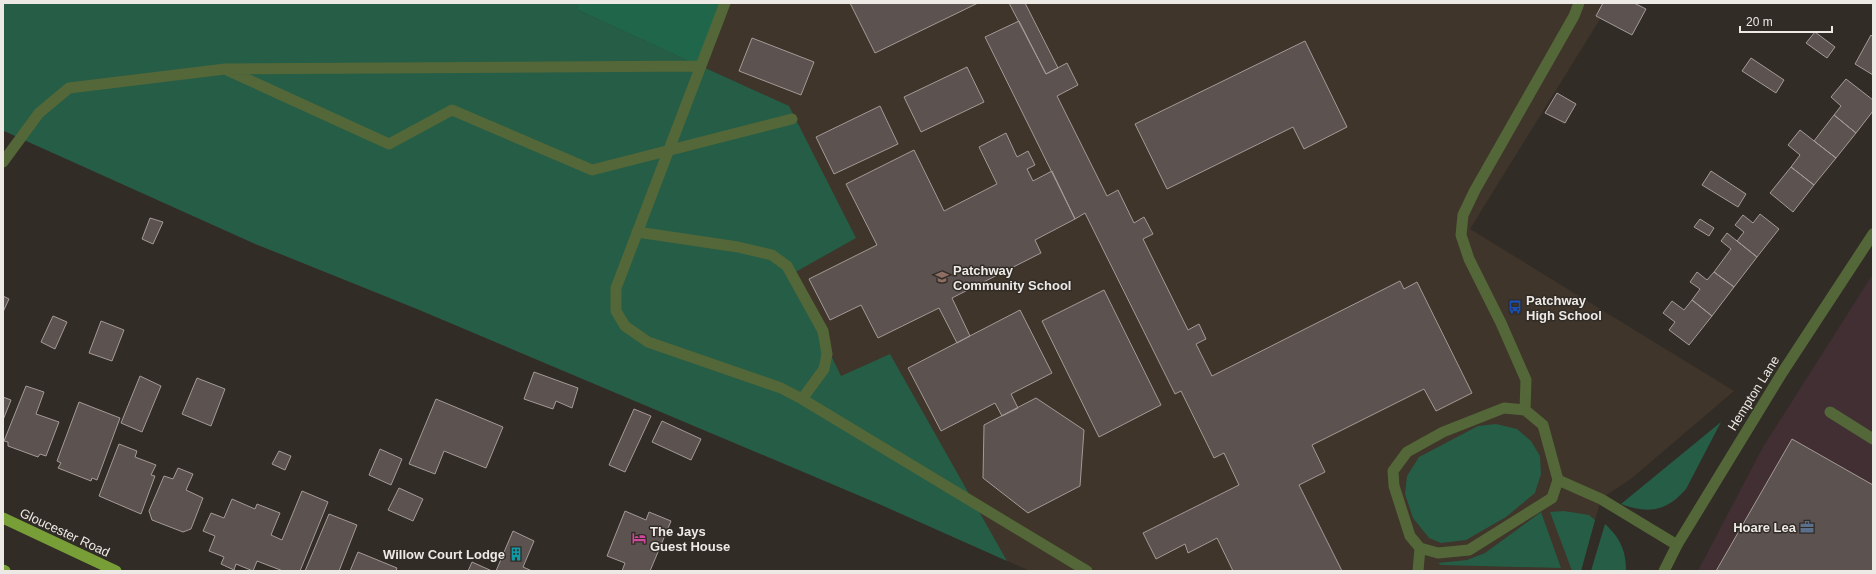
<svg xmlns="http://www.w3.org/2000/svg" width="1876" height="574" viewBox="0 0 1876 574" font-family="Arial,sans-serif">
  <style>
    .commercial { fill: #422f34 }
    .built { fill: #3f352a }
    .green { fill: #255d46 }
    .forest { fill: #20664a }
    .building { fill: #5c5250; stroke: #a49a97 }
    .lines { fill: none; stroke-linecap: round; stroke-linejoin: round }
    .service { stroke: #536738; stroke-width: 11 }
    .minor { stroke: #536738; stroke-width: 11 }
    .primary { stroke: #789f37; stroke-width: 11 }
    .labels { text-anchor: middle; stroke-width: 3; stroke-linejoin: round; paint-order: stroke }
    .poi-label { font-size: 13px; font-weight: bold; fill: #ede9e5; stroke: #322c27; text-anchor: start }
    .street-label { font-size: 13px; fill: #ede9e5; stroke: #322c27 }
  </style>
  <rect width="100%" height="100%" fill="#322c27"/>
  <path class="commercial" d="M1873,274V571H1698L1763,447Z"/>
  <path class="built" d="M3,3H1610L1470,229L1734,391L1632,478L1601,499L1581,571H1030L879,504L417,309L253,243L3,130Z"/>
  <path class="green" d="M3,3H578V10L789,106L856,238L792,274L841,376L890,354L1007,561L879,504L417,309L253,243L4,131Z
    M1721,422L1686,489C1666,512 1648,514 1621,504Z
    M1496,424L1517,429L1531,441L1540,456L1541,474L1535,493L1506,517L1466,540L1441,543L1429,538L1413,518L1405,494L1407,476L1419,457L1478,426Z
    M1564,511L1589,515L1595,520L1581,571H1572L1550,512Z
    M1541,512L1561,568L1441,565L1438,563L1467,560L1485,553Z
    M1605,524C1620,538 1626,550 1626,571H1591Z"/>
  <path class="forest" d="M578,3H724L700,66L578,10Z"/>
  <path class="building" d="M850,3H978L875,53Z
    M1009,3H1025L1058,68L1046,74Z
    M1603,3H1634L1646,9L1632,35L1596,16Z
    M1019,21L1046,74L1067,63L1078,85L1057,96L1107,196L1118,190L1134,223L1144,217L1153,234L1143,239L1188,330L1199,324L1206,339L1196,344L1212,376L1400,281L1404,289L1417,282L1472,393L1436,411L1424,389L1312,445L1325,472L1299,485L1342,571H1233L1217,538L1188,553L1185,544L1156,559L1143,533L1239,485L1224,453L1214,458L1181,391L1175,394L1085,213L1075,219L985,37Z
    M1815,32L1835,47L1827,58L1806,43Z
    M1871,35L1873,37V75L1855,64Z
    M752,38L814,62L801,95L739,71Z
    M1305,41L1347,127L1304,149L1293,127L1167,189L1135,124Z
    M1751,58L1784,80L1776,93L1742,71Z
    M967,67L984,102L921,132L904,97Z
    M1846,79L1873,100V111L1856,133L1834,115L1841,106L1831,97Z
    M1557,93L1576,104L1565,123L1545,113Z
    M880,106L898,144L834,174L816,137Z
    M1834,115L1856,133L1836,158L1814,141Z
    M1800,130L1836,158L1814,185L1791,167L1800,155L1788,145Z
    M1006,133L1017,157L1028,151L1035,165L1027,169L1033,181L1052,171L1075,219L1035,240L1041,253L952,298L970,336L957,343L939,308L878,338L861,305L830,320L809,279L877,245L846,184L914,150L944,211L997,184L979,147Z
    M1791,167L1814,185L1793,212L1770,193Z
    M1711,171L1746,194L1738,207L1702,185Z
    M1760,214L1779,229L1757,257L1737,241L1744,232L1735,225L1743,215L1753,223Z
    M150,218L163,222L153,244L142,239Z
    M1700,219L1714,228L1709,236L1694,227Z
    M1727,233L1757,257L1734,287L1714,272L1731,249L1721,241Z
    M1697,272L1707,280L1714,272L1734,287L1712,316L1692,300L1700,289L1690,282Z
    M1104,290L1161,405L1099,437L1042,321Z
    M3,296L9,299L3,312Z
    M1692,300L1712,316L1689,345L1669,330L1675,322L1663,313L1672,301L1684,310Z
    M1020,310L1052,373L1011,394L1018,408L1002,416L995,403L941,431L908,368Z
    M53,316L67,322L55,349L41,342Z
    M101,321L124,330L112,361L89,353Z
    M534,372L578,388L572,408L556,401L553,409L524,399Z
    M140,376L161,386L142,432L121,423Z
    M197,378L225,389L211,426L182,414Z
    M26,386L44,392L36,414L59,422L46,456L40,454L38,457L8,446V442L4,441Z
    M3,397L11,400L3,420Z
    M1036,398L1084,430L1080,486L1028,513L983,478L984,425Z
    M436,399L503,427L486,468L444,451L435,474L409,464Z
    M79,402L120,418L97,480L92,478L91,481L58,468L61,463L57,461Z
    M634,409L651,416L625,472L609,465Z
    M662,421L701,439L691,460L652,442Z
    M1792,439L1873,485V571H1716Z
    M119,444L137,451L135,457L156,465L151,475L155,476L141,514L99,496Z
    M380,449L402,459L391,485L369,475Z
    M279,451L291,456L285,470L272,464Z
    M178,468L193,474L186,490L203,498L191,529L183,532L152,520L149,511L164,476L173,479Z
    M399,488L423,499L413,521L388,510Z
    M302,491L328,502L300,571H283L257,561L253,571L236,564L234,570L221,564L224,557L209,551L215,536L203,531L211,513L224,518L232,499L255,509L257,504L280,513L271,535L282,540Z
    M625,511L646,520L649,512L671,521L650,571H622L625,563L607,556Z
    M329,514L357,525L339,571H305Z
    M513,531L534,541L523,567L532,571H496Z
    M358,552L397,568L396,571H350Z
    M472,562L492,571H468Z"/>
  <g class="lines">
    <path class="service" d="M725,3L616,288V311L625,326L648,342L781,388L802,399L1087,571
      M229,71L389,144L452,110L592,170L792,119
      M3,162L39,113L69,88L225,69L700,66
      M637,232L738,247L772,255L787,266L823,331L827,354L824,369L802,399
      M1504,408L1525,410L1543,425L1558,480L1552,498L1469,550L1438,553L1420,548L1410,536L1394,486L1393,471L1407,452L1443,432Z
      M1525,410L1526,380L1501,323L1469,259L1461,235L1463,215L1475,190L1574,16L1579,3
      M1830,412L1873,439
      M1558,480L1601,499L1677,545
      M1418,571L1420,548"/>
    <path class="minor" d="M1664,571L1677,545L1782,373L1873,234"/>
    <path class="primary" d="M3,518L116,571
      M3,570L5,571"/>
  </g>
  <defs>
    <g id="school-bare" transform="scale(1.08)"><path d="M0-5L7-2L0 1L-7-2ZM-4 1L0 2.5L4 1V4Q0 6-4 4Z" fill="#8d6e63" stroke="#322c27" stroke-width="2.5" paint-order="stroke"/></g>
    <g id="bus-bare" transform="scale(1.08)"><path d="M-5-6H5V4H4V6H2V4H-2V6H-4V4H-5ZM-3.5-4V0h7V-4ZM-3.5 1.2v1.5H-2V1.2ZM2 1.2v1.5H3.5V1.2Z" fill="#1a4fb4" stroke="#322c27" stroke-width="2.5" paint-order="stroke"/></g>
    <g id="office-bare" transform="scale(1.08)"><path d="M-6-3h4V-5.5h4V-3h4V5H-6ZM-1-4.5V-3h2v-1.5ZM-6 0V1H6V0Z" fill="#5c6f8a" stroke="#322c27" stroke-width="2.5" paint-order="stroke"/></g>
    <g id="hotel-bare" transform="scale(1.08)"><path d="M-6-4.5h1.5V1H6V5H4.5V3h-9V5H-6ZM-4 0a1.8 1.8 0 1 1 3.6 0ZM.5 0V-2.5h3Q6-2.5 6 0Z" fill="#d1479c" stroke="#322c27" stroke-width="2.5" paint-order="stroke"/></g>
    <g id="building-bare" transform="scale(1.08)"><path d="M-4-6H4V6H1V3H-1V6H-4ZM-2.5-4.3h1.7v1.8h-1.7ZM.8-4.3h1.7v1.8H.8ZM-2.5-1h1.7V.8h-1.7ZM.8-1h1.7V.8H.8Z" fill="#0f9aa8" stroke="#322c27" stroke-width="2.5" paint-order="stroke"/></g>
  </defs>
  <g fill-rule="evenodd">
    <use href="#school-bare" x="942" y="277"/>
    <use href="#bus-bare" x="1515" y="307"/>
    <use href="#office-bare" x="1807" y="527"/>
    <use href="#hotel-bare" x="639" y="538"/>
    <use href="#building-bare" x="516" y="554"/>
  </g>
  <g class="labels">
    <g class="poi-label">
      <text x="953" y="275">Patchway<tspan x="953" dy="15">Community School</tspan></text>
      <text x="1526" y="305">Patchway<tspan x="1526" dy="15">High School</tspan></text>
      <text x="1796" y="532" text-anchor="end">Hoare Lea</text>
      <text x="650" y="536">The Jays<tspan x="650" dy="15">Guest House</tspan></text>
      <text x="505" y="559" text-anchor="end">Willow Court Lodge</text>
    </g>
    <g class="street-label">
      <text transform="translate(1753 393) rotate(-58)" y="5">Hempton Lane</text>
      <text transform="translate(65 532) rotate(25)" y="5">Gloucester Road</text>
    </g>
  </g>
  <rect width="1876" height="574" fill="none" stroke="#ede9e5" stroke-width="8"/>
  <path d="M1740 26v6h92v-6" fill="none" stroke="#ede9e5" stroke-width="2"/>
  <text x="1746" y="26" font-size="12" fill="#ede9e5" stroke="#322c27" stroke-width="3" paint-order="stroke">20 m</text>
</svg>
